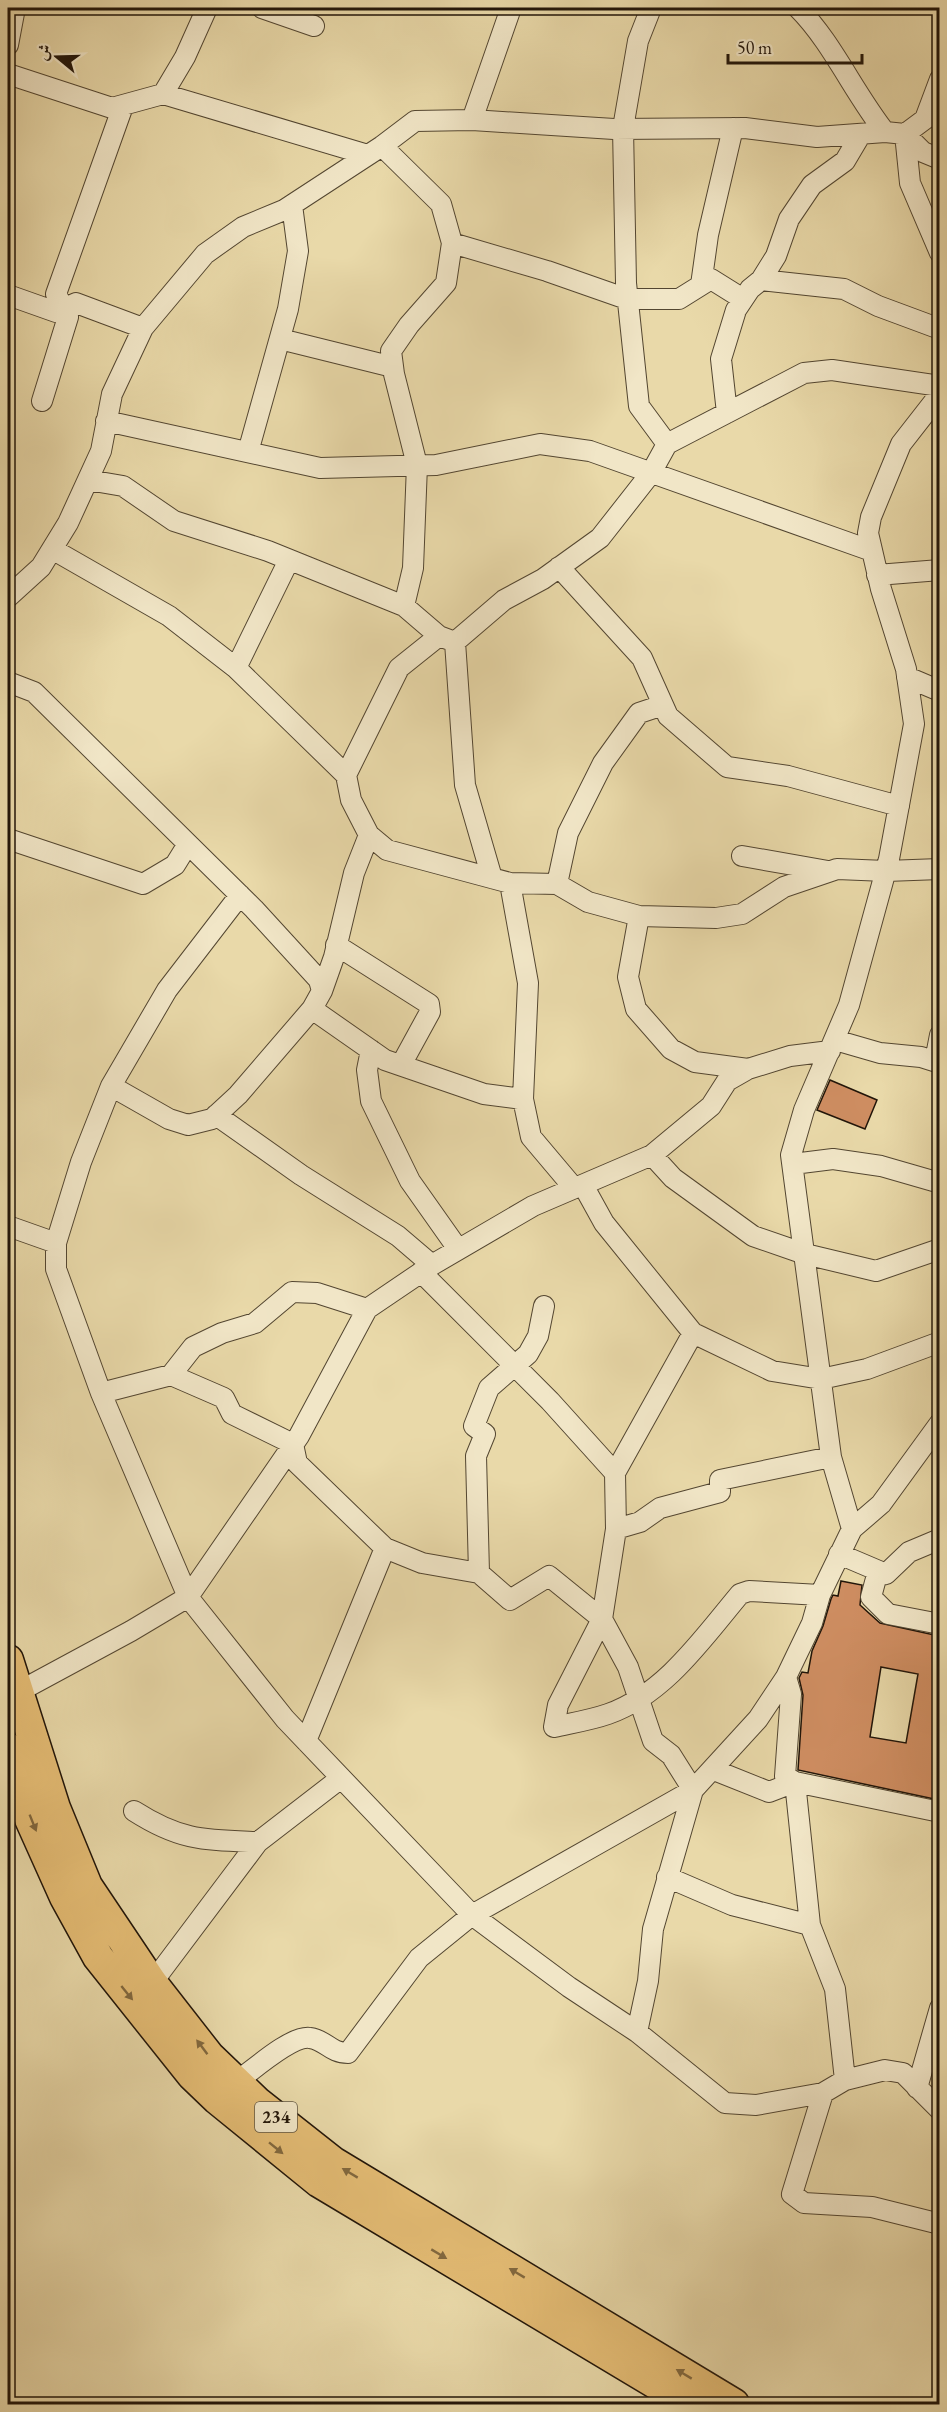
<svg xmlns="http://www.w3.org/2000/svg" width="947" height="2412" viewBox="0 0 947 2412" font-family="'EB Garamond',Amiri,serif">
  <style>
    .building { fill: #ce8d61; stroke: #211509; stroke-width: 1.5; fill-rule: evenodd }
    .lines { fill: none; stroke-linecap: round; stroke-linejoin: round }
    .minor-casing { stroke: #534631; stroke-width: 22 }
    .primary-casing { stroke: #211509; stroke-width: 33 }
    .minor { stroke: #f1e6c7; stroke-width: 20 }
    .primary { stroke: #e4bc74; stroke-width: 30 }
    .oneway { fill: #82683e }
    .labels { text-anchor: middle; stroke-width: 4.5; stroke-linejoin: round; paint-order: stroke }
    .shield { fill: #f1e6c7; stroke: #5f5442; stroke-width: 1.5 }
    .shield-label { font-size: 18px; font-weight: bold; fill: #211509 }
  </style>
  <rect width="100%" height="100%" fill="#e9d9a9"/>
  <filter id="stains"><feTurbulence type="fractalNoise" baseFrequency=".00333" numOctaves="4"/><feColorMatrix values="0 0 0 0 .2 0 0 0 0 .09 0 0 0 0 .02 0 0 0 .5 -.17"/></filter>
  <radialGradient id="worn" r=".72"><stop offset=".6" stop-color="#630" stop-opacity="0"/><stop offset="1" stop-color="#630" stop-opacity=".3"/></radialGradient>
  <path class="building" d="M830,1080L877,1100L865,1129L817,1110Z
    M841,1581L862,1585L860,1605L880,1623L939,1636V1800L798,1770L803,1695L799,1678L802,1672L808,1673L812,1651L823,1626L831,1599L833,1595L838,1596ZM881,1667L918,1674L906,1743L870,1737Z"/>
  <g class="lines">
    <g class="minor-casing">
      <path id="minor" d="M262,8L314,26
        M651,8L638,41L623,128L626,283L639,406L667,444
        M798,8C832,42 854,93 885,132
        M8,45L15,8
        M8,74L112,108L163,94L185,57L207,8
        M163,94L368,155
        M925,119L940,79
        M472,120L511,8
        M905,134L910,183L940,253
        M905,134L923,152L940,159
        M382,146L441,204L452,243L446,283L409,325L391,351L394,374L417,465L413,568L404,606
        M452,243L547,271L627,299H679L711,279L743,299
        M761,280L844,289L878,306L940,329
        M701,285L708,235L733,128
        M8,295L56,312L76,303L143,328
        M280,339L393,367
        M42,401L68,317L56,294L123,106
        M727,413L721,359L736,310L750,289L761,280L776,256L789,219L812,185L845,161L861,134
        M106,421L320,468L436,465L540,444L590,451L872,551
        M248,452L288,309L298,251L292,205
        M88,480L123,486L174,521L268,551L404,606L439,636L455,642L504,600L543,579L600,538L651,473L667,444L804,373L832,370L940,386
        M52,549L169,616L236,668L346,775L351,800L369,835L387,850L510,883L557,884L588,902L639,916L716,918L742,914L784,887L837,869L886,871L940,869
        M559,567L642,658L668,716L727,767L788,776L899,806
        M877,575L940,570
        M8,597L41,567L68,523L101,451L112,394L143,328L205,254L243,227L284,210L382,146L415,121L472,120L614,129L745,128L817,137L885,132L905,134L940,108
        M455,642L465,785L492,878
        M236,668L289,560
        M907,677L940,691
        M8,682L34,692L254,909L319,980L322,991
        M346,775L399,668L439,636
        M8,839L143,884L175,865L188,844
        M742,856L828,871
        M510,883L528,983L523,1099L531,1137L574,1188
        M557,884L568,833L603,763L639,713L663,705
        M639,916L628,977L636,1009L671,1049L695,1062L748,1069
        M336,945L429,1004L430,1012L401,1065
        M312,1009L385,1060L484,1094L523,1099
        M835,1040L880,1053L921,1057L940,1063
        M371,1050L367,1070L371,1101L410,1181L458,1249
        M935,1061L940,1035
        M111,1086L169,1119L188,1125L212,1119L238,1095L312,1009L322,991L334,957L354,873L369,835
        M216,1115L301,1175L398,1236L432,1265
        M652,1155L673,1178L753,1236L805,1254L876,1271L940,1249
        M793,1164L833,1159L881,1166L940,1183
        M583,1185L604,1223L693,1333L772,1371L821,1379L867,1369L940,1342
        M8,1226L56,1243V1269L101,1393L188,1597L285,1719L472,1915L569,1987L637,2032L725,2103L756,2105L823,2093L845,2080L885,2070L903,2073L940,2110
        M56,1243L81,1162L111,1086L167,990L240,895
        M421,1272L550,1401L615,1473
        M693,1333L615,1473L616,1529L602,1619L558,1705L554,1727C572,1723 591,1720 608,1714C665,1694 703,1638 740,1594L749,1591L820,1595
        M171,1375L224,1398L232,1414L293,1444L297,1463L385,1548L422,1563L479,1573L476,1456L485,1434L474,1426L489,1388L528,1354L538,1336L544,1306
        M101,1393L171,1375L193,1347L222,1333L255,1323L292,1292L317,1293L367,1309
        M616,1529L640,1522L660,1508L720,1492V1480L831,1457
        M852,1529L831,1457L791,1155L804,1110L849,1005L889,859L914,724L906,669L881,589L868,533L871,517L901,444L940,394
        M839,1554L886,1574L909,1552L940,1539
        M878,1571L871,1597L888,1614L940,1624
        M786,1677L791,1694L785,1776L795,1782L940,1812
        M18,1692L131,1631L188,1597L299,1436L367,1309L432,1265L533,1206L652,1155L711,1106L727,1081L748,1069L790,1056L830,1051
        M306,1741L385,1548
        M714,1770L769,1792L795,1782
        M795,1782L810,1925L835,1989L845,2080
        M134,1811C181,1841 204,1840 258,1842
        M667,1877L732,1905L810,1925
        M152,1983L258,1842L341,1778
        M637,2032L648,1981L653,1929L693,1790L758,1719L786,1677L812,1623L820,1595L852,1529L881,1504L940,1423
        M235,2083C252,2071 291,2035 310,2038C326,2040 330,2053 348,2053L419,1958L472,1915L693,1790L671,1755L653,1741L628,1667L602,1619L549,1576L510,1600L479,1573
        M917,2088L940,2008
        M823,2093L792,2194L804,2203L872,2207L940,2224"/>
    </g>
    <g class="primary-casing">
      <path id="primary" d="M8,1660L55,1808L87,1886L152,1983L209,2056L257,2102L333,2162L734,2404
        M8,1748L30,1819L65,1897L98,1957L192,2075L217,2099L319,2182L690,2404"/>
    </g>
    <use href="#minor" class="minor"/>
    <use href="#primary" class="primary"/>
  </g>
  <defs><path id="oneway-solid" d="M-6-.8H1V-3.2L6.5 0L1 3.2V.8H-6Z" transform="scale(1.5)"/></defs>
  <g class="oneway">
    <use href="#oneway-solid" transform="translate(33 1823) rotate(68)"/>
    <use href="#oneway-solid" transform="translate(127 1993) rotate(51)"/>
    <use href="#oneway-solid" transform="translate(202 2047) rotate(-127)"/>
    <use href="#oneway-solid" transform="translate(276 2148) rotate(39)"/>
    <use href="#oneway-solid" transform="translate(350 2173) rotate(-149)"/>
    <use href="#oneway-solid" transform="translate(439 2254) rotate(31)"/>
    <use href="#oneway-solid" transform="translate(517 2273) rotate(-149)"/>
    <use href="#oneway-solid" transform="translate(684 2374) rotate(-149)"/>
  </g>
  <g class="labels">
    <rect class="shield" x="255" y="2102" width="42" height="30" rx="4.5"/>
    <g class="shield-label">
      <text x="276" y="2123">234</text>
    </g>
  </g>
  <rect width="947" height="2412" fill="none" stroke="#e9d9a9" stroke-width="30"/>
  <rect x="9" y="9" width="929" height="2394" fill="none" stroke="#211509" stroke-width="3"/>
  <rect x="15" y="15" width="917" height="2382" fill="none" stroke="#211509" stroke-width="1.5"/>
  <g transform="translate(57 57) rotate(289)" stroke="#f1e6c7" stroke-width="4.5" paint-order="stroke">
  <path d="M0-4.5L10 22L0 15L-10 22Z" fill="#211509"/>
  <text y="-9" font-size="16" font-weight="bold" text-anchor="middle" fill="#211509">ش</text>
  </g>
  <path d="M728 54v9h134v-9" fill="none" stroke="#211509" stroke-width="3"/>
  <text x="737" y="54" font-size="18" fill="#211509" stroke="#f1e6c7" stroke-width="4.5" paint-order="stroke">50 m</text>
  <rect width="100%" height="100%" filter="url(#stains)"/>
  <rect width="100%" height="100%" fill="url(#worn)"/>
</svg>
